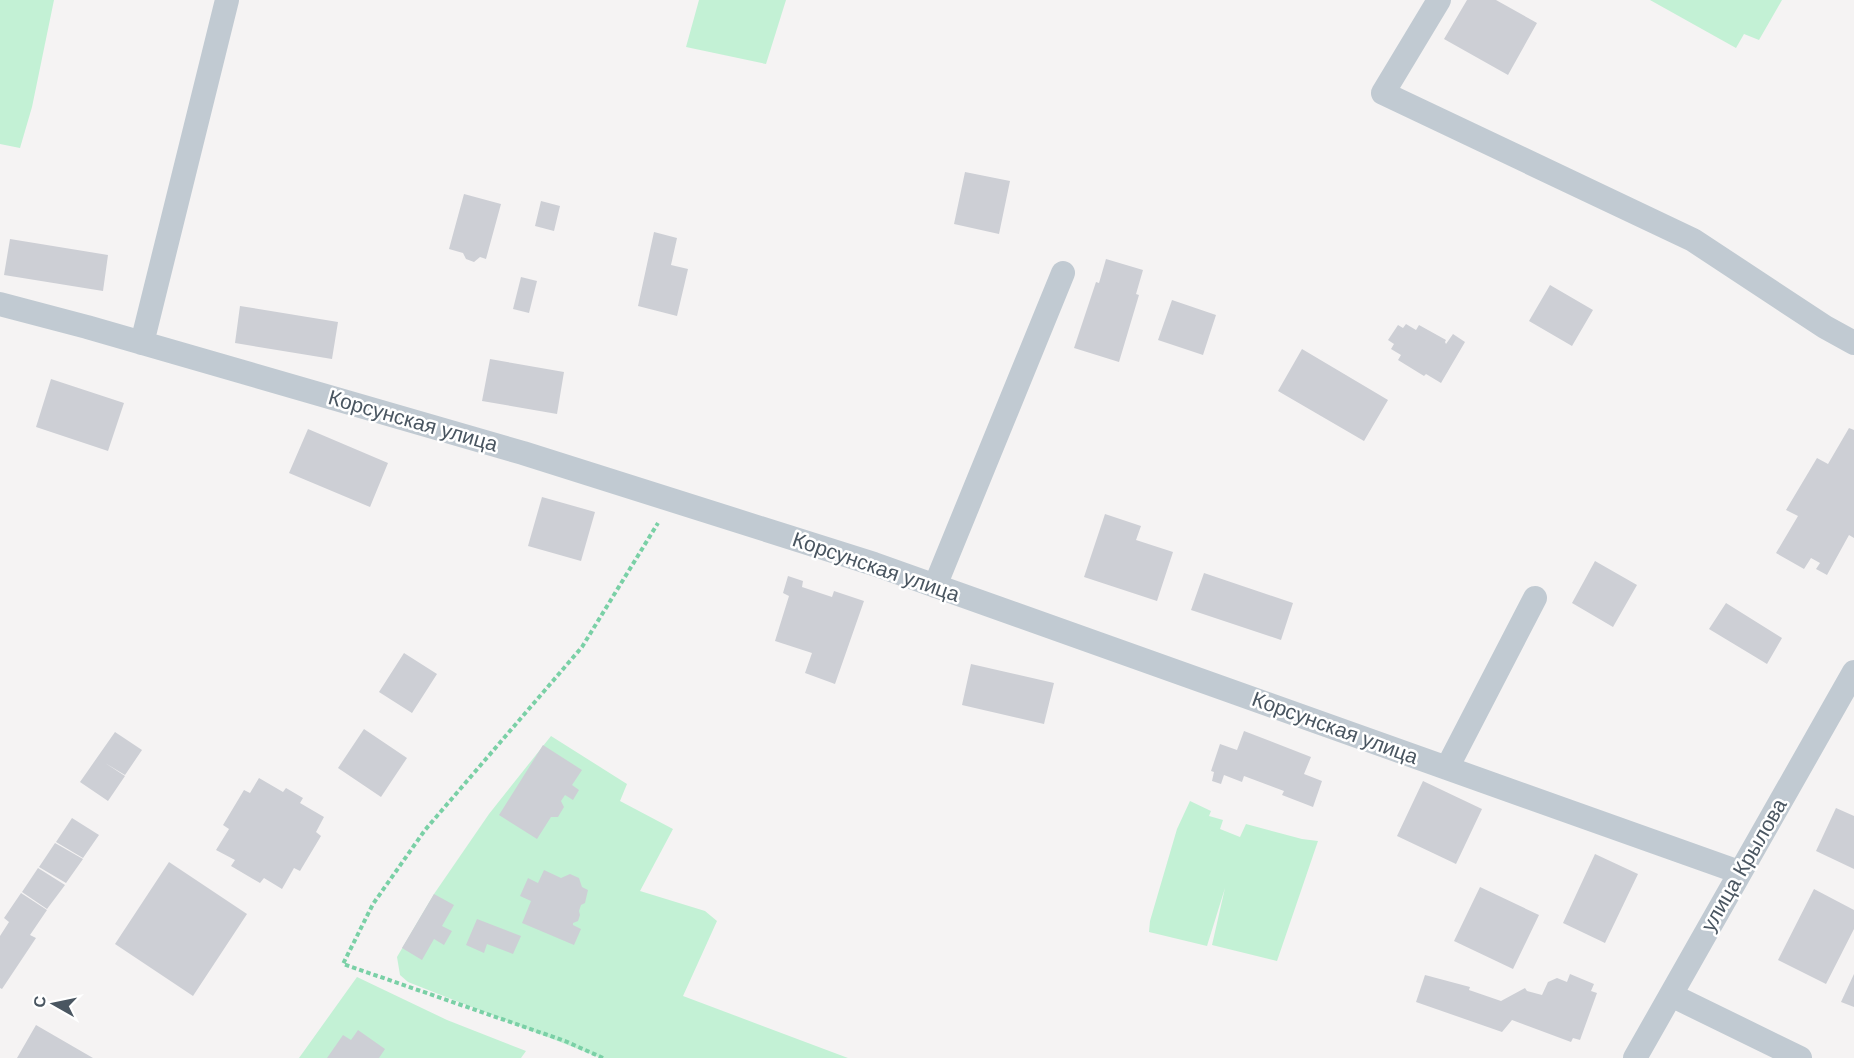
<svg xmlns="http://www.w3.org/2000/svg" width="1854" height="1058" viewBox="0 0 1854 1058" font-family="Arial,sans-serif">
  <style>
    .green { fill: #c3f1d5 }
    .building { fill: #cdcfd5 }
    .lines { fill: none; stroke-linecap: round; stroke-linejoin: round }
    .path { stroke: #7ad0a6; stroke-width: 4; stroke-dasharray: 4.5 3; stroke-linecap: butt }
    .minor { stroke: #c1cad2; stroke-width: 24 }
    .labels { text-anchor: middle; stroke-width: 5; stroke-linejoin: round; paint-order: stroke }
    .street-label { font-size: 21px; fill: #4a5661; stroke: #fff }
  </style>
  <rect width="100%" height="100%" fill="#f5f3f3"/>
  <path class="green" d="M0,0H54L32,107L20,148L0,144Z
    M699,0H786L766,64L686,47Z
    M1650,0H1782L1759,40L1744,34L1736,48Z
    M551,736L627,784L620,801L673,829L640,891L705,911L717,921L683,996L848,1058H601L408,982L400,975L397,957L434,894L489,814Z
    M1190,801L1211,811L1209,816L1223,820L1220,829L1240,837L1246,824L1302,839L1318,841L1277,961L1212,945L1225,888L1207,946L1149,932L1150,921L1177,829Z
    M357,977L447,1020L526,1051L521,1058H299Z"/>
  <path class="building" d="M1467,0H1496L1537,23L1508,75L1444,39Z
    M965,172L1010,181L999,234L954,224Z
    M464,194L501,204L486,259L480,257L474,262L466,259L463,253L449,249Z
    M541,201L560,206L554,231L535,226Z
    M654,232L677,238L671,265L688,269L677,316L638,306Z
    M10,239L108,255L103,291L4,275Z
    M1106,259L1143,270L1136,294L1139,295L1119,362L1074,348L1096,282L1099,283Z
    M521,277L537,281L529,313L513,309Z
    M1550,285L1593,310L1572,346L1529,321Z
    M1172,300L1216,315L1203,355L1158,340Z
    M240,306L338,322L332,359L235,343Z
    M1406,324L1416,330L1419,325L1446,340L1445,342L1446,344L1453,334L1465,342L1441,383L1426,374L1424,376L1398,360L1401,355L1391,349L1394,344L1388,340L1398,325L1403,328Z
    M1302,349L1388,400L1364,441L1278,391Z
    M490,359L564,372L557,414L482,401Z
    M51,379L124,403L108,451L36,427Z
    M1849,428L1854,430V538L1849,535L1827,575L1816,569L1820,563L1811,558L1804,569L1776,553L1798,516L1786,510L1817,458L1828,464Z
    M308,429L388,463L370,507L289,473Z
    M542,497L595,512L581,561L528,546Z
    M1105,514L1141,526L1136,540L1173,552L1157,601L1084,577Z
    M1595,561L1637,585L1613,627L1572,603Z
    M1204,573L1293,603L1281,640L1191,610Z
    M788,576L803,581L802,587L832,597L834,591L864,601L835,684L805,673L812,653L775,641L789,596L783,593Z
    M1726,603L1782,638L1767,664L1709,629Z
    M404,653L437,674L412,713L379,692Z
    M971,664L1054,683L1044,724L962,705Z
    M364,729L407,758L381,797L338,768Z
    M1244,731L1311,757L1304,774L1322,781L1313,807L1282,795L1284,791L1244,776L1242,782L1224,775L1221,784L1212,781L1214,772L1211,771L1220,744L1237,750Z
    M115,732L142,750L125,775L105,763L125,776L108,801L80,782Z
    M543,745L582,770L572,785L579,790L573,800L565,795L561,801L564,807L558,817H551L537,839L499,815Z
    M259,778L283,792L286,788L303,798L300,803L324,817L316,832L321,836L300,871L294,868L282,889L264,878L260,883L231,866L235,860L216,850L229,829L223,825L244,790L250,793Z
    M1423,781L1482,809L1456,864L1397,836Z
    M1836,808L1854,816V869L1816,851Z
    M72,818L99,835L83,858L56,842Z
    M55,843L83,859L66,883L39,867Z
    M1595,854L1638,874L1605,943L1563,923Z
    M169,862L247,914L193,996L115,944Z
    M38,868L65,885L47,909L22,892Z
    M544,870L561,878L570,874L579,878L582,887L588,890L585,903L581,905L579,911L580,915L578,921L573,923V925L581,929L574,945L522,923L531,901L520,896L528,878L538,883Z
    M1480,887L1539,915L1513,969L1454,941Z
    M1814,889L1854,910V929L1826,984L1778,960Z
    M21,893L47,910L30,935L36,938L2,989L0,988V936L9,922L4,918Z
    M434,894L454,905L442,926L452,931L444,945L434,939L422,960L402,948Z
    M477,919L521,936L513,954L487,944L484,953L466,945Z
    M1570,974L1594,984L1591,991L1597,993L1580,1040L1573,1038L1571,1042L1512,1020L1502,1032L1416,1002L1425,975L1470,987L1469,990L1501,1001L1525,988L1527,991L1542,995L1548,982L1557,978L1567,982Z
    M1854,974V1007L1841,1002Z
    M36,1025L93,1058H17Z
    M358,1030L385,1049L379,1058H327L343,1035L351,1040Z"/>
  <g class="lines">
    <path class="path" d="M603,1058L565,1041L343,964L373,904L425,830L582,647L658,523"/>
    <path class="minor" d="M1439,0L1383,93L1693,240L1825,327L1854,343
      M0,304L87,327L523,453L874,564L1739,872
      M142,343L227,0
      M935,586L1063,273
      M1447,768L1535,598
      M1671,995L1800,1058
      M1635,1058L1854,672"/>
  </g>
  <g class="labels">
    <g class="street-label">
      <text transform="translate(413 421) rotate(16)" y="7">Корсунская улица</text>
      <text transform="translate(876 567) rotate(19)" y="7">Корсунская улица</text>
      <text transform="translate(1335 728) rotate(20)" y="7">Корсунская улица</text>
      <text transform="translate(1744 865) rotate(-60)" y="7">улица Крылова</text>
    </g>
  </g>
  <g transform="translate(54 1004) rotate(279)" stroke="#ffffff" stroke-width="4.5" paint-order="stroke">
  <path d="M0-4.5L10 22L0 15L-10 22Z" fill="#4a5661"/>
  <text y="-9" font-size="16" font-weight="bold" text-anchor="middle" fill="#4a5661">С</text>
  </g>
</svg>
